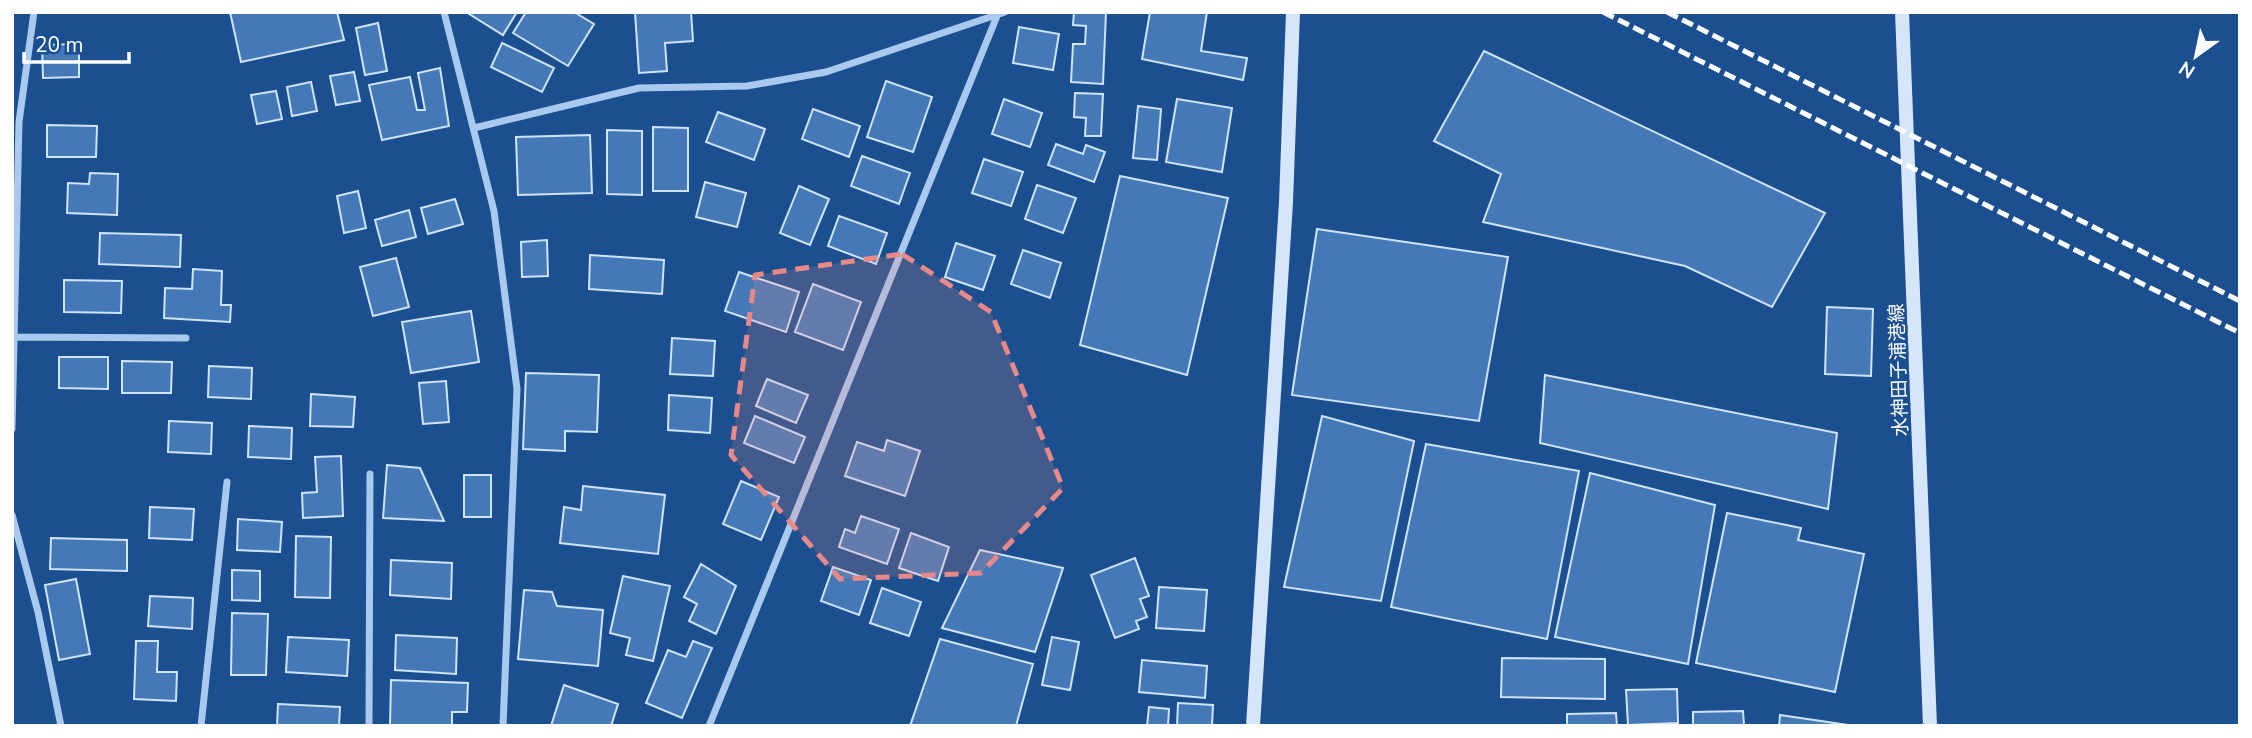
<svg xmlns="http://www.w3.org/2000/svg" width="2252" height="738" viewBox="0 0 2252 738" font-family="'Nunito Sans','Noto Sans JP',sans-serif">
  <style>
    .building { fill: #4478b7; stroke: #cfe3fa; stroke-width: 2 }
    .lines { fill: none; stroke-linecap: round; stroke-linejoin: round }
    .street { stroke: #a9c9ee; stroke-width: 7 }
    .secondary { stroke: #d6e6fa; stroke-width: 14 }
    .rail { stroke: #fff; stroke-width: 5; stroke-dasharray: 12 5; stroke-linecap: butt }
    .marked { fill: #e88989; fill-opacity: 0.2; stroke: #e88989; stroke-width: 5; stroke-dasharray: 14 9; stroke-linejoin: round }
    .labels { text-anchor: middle; stroke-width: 5; stroke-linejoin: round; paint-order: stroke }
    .street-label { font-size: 19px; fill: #fff; stroke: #1b4f8f }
  </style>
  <rect width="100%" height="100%" fill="#1b4f8f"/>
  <path class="building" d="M230,12H337L344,40L241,62Z
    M466,12H517L503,35Z
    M526,12H574L594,24L568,66L513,33Z
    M635,12H691L693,41L665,43L667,71L639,73Z
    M1074,12H1106L1103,84L1071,82L1073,44H1085L1086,26L1073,25Z
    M1150,12H1207L1201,51L1247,58L1243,80L1142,59Z
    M378,23L387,71L365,75L356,28Z
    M1019,27L1059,34L1053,70L1013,63Z
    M502,43L554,68L542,92L491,67Z
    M79,44V77L43,78L42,45Z
    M1484,51L1825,213L1772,307L1685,266L1483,222L1501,174L1434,141Z
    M440,68L449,126L382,140L369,85L410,77L417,110H425L418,73Z
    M354,72L360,101L336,105L330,76Z
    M886,81L932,97L913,152L867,137Z
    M311,82L317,111L292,116L287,87Z
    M276,91L282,119L257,124L251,95Z
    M1075,93L1103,94L1101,136H1085L1086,118L1074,117Z
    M1004,99L1042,113L1030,147L992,134Z
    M1177,99L1232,108L1222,172L1166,162Z
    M1138,106L1161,109L1157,160L1133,158Z
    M813,109L860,126L849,157L802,139Z
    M718,112L765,129L754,160L706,142Z
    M47,125L97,126L96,157H47Z
    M653,127L688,128V191H653Z
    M607,130L642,131V195L607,194Z
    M590,135L592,193L518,195L516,137Z
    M1056,144L1083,154L1086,145L1105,152L1094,182L1048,165Z
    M862,156L910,173L899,204L851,186Z
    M984,159L1023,172L1011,206L972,193Z
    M90,173L118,174L117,215L67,213L68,183L89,184Z
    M1120,176L1228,198L1187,375L1080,345Z
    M705,182L746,193L737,227L696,217Z
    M1037,185L1076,198L1063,233L1025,219Z
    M799,186L829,199L810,245L780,233Z
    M358,191L366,228L344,233L337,196Z
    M455,199L463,224L428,234L421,208Z
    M409,210L416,237L382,246L375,220Z
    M839,216L887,233L876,264L828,246Z
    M1317,229L1508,257L1479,421L1292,395Z
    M100,233L181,235L180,267L99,264Z
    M547,240L548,276L522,277L521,242Z
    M956,243L995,256L983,290L945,277Z
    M1023,250L1061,263L1050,298L1011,284Z
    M590,255L664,260L662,294L589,289Z
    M396,258L409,307L373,316L360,267Z
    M193,269L222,271L221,305H231L230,322L164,318L165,288L192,289Z
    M739,272L799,292L786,332L725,311Z
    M64,280L122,281L121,313L64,312Z
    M813,284L861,302L843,350L795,332Z
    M1827,307L1873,309L1871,376L1825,374Z
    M471,311L479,362L411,373L402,322Z
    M672,338L715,341L713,376L670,374Z
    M59,357H108V389L59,388Z
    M122,361L172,362L171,393H122Z
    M209,366L252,368L251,399L208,397Z
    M526,373L599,375L597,432L565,431V451L523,449Z
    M1545,375L1837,433L1828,509L1540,443Z
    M767,379L808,395L796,423L756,406Z
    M446,381L449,422L423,424L419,383Z
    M311,394L355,397L353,427L310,426Z
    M669,395L712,398L710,433L668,430Z
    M755,416L805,437L794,463L744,443Z
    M1322,416L1414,441L1381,601L1284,587Z
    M169,421L212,423L211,454L168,452Z
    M249,426L292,428L291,459L248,457Z
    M887,440L920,451L905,496L845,476L857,442L884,451Z
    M1426,444L1579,471L1547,639L1391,607Z
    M341,456L343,516L303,518L302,493L317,492L315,457Z
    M387,465L420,468L444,521L383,518Z
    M1590,473L1715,505L1688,664L1555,637Z
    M464,475H491V517H464Z
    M741,481L779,497L761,540L723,524Z
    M583,486L665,495L658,554L560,543L564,507L581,510Z
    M150,507L194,509L192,540L149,538Z
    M1727,513L1801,528L1798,540L1864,554L1835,692L1696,663Z
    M861,516L899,529L887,564L839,547L845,529L855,533Z
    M238,519L282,522L280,552L237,550Z
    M911,533L949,547L938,581L899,568Z
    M296,536L331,537L330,598L295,597Z
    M51,538L127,540V571L50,569Z
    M980,550L1063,568L1035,652L942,628Z
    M1135,558L1149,596L1140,599L1147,617L1136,621L1139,629L1115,638L1091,575Z
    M391,560L452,563L451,599L390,595Z
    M701,564L736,586L716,634L689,621L697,604L684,597Z
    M833,567L871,580L859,615L821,601Z
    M232,570L260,571V601L232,600Z
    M623,576L670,586L653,661L626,655L630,638L610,633Z
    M76,579L90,654L59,660L45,585Z
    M1159,587L1207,590L1204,631L1156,628Z
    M882,588L921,602L909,636L870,623Z
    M524,590L552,592L557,606L603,610L598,666L518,659Z
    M150,596L193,598L192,629L148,626Z
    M232,613L268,614L266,675H231Z
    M396,635L457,638L456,674L395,670Z
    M288,637L349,640L347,676L286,672Z
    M1052,637L1079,642L1070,690L1042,685Z
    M940,639L1033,664L1016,726H910Z
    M136,641H158L157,672H177L176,701L134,699Z
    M693,641L712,648L682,718L646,703L668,650L686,657Z
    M1502,658L1605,659V699L1501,697Z
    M1142,660L1207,666L1205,698L1139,692Z
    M391,680L468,683L467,712H452V726H390Z
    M564,685L618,704L611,726H551Z
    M1677,689L1678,723L1628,725L1626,690Z
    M1178,703L1213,705L1212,726H1177Z
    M278,704L340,707L339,726H277Z
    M1149,707L1169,709L1168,726H1147Z
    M1743,711L1744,726H1693V712Z
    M1616,713L1617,726H1567V714Z
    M1780,715L1855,726H1779Z"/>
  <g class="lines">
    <path class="street" d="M444,12L494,211L517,389L503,726
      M474,128L639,88L747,86L826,72L1005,12
      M14,337L186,338
      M12,429L19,122L34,12
      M12,515L38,612L61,726
      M201,726L227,482
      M369,726L370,474
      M709,726L997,16"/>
    <path class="secondary" d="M1902,12L1930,726
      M1253,726L1286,202L1293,12"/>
    <path class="rail" d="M1603,12L2240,333
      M1667,12L2240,301"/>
  </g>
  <path class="marked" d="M902,254L991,312L1063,488L981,573L840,579L731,455L755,275Z"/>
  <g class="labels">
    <g class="street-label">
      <text transform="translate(1898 370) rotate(-92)" y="7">水神田子浦港線</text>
    </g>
  </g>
  <rect width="2252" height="738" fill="none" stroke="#ffffff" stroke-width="28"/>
  <g transform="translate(2196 56) rotate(213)" stroke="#1b4f8f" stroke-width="5" paint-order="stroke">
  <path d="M0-5L12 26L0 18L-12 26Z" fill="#ffffff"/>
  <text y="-10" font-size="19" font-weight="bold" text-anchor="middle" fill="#ffffff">N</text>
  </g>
  <path d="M24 52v10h105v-10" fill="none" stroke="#ffffff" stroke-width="3.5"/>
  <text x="35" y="52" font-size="21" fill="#ffffff" stroke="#1b4f8f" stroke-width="5" paint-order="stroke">20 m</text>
</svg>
